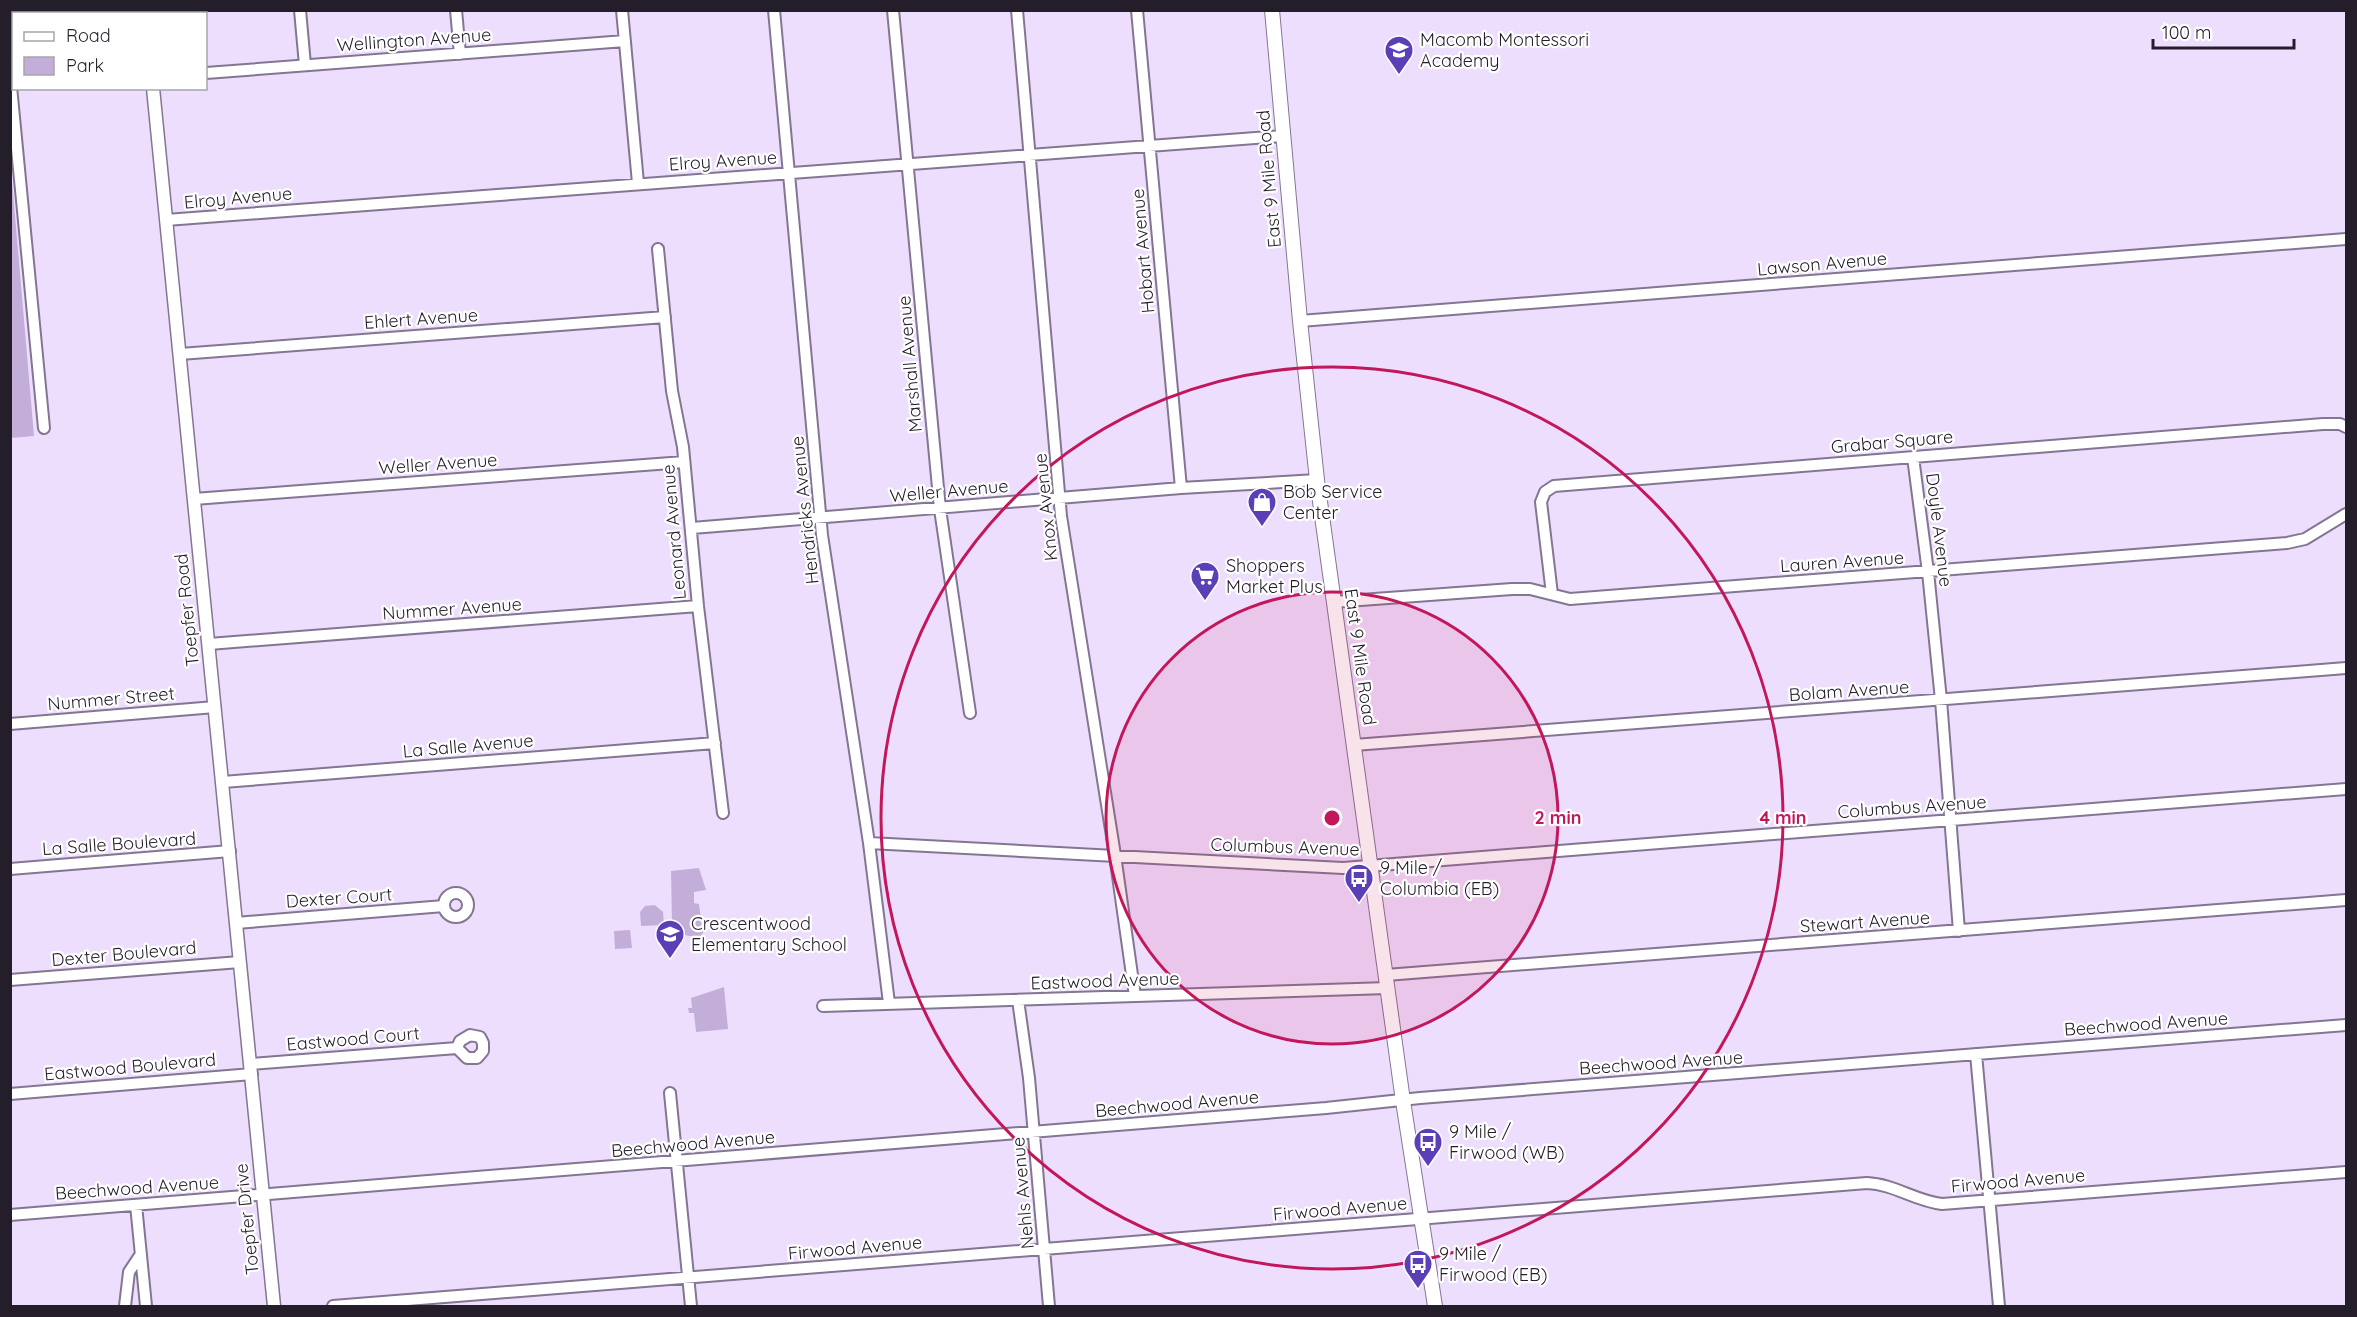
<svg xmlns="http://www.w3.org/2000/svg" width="2357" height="1317" viewBox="0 0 2357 1317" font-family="Quicksand,sans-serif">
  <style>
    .green { fill: #c3aed9 }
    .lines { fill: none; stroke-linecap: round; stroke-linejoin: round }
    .minor-casing { stroke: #837692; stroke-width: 14 }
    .tertiary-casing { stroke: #837692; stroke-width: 15 }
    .secondary-casing { stroke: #837692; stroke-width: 16 }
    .minor { stroke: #fff; stroke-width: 10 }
    .tertiary { stroke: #fff; stroke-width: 12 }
    .secondary { stroke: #fff; stroke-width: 14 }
    .ring { fill: none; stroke: #c2185b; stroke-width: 3 }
    .labels { text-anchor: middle; stroke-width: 4.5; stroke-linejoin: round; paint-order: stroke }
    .street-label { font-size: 18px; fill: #241e2a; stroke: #fff }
    .poi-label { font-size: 18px; fill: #241e2a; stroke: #fff; text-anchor: start }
    .centre { fill: #c2185b; stroke: #fff; stroke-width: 3 }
    .ring-label { font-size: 18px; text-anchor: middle; font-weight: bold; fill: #c2185b; stroke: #fff; stroke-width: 4.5; stroke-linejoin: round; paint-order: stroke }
  </style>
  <rect width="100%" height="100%" fill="#eedefe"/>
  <path class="green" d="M11,169L34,436L11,438H10Z
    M699,868L706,890L694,892V903L699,904L702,928L706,929L699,938L685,935L683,930L674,928L672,924L671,871Z
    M655,905L663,912L664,925L641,926L640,912L645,906Z
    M630,930L632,948L615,949L614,931Z
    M724,987L728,1029L696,1032L694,1013H689L688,1008H692L691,998Z"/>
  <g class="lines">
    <g class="minor-casing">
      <path id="minor" d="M300,10L305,65
        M456,10L460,54
        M622,10L638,183
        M774,10L822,535L869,843L889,1003
        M893,10L940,509L970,713
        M1017,10L1061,516L1115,855L1135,996
        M1137,10L1181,488
        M206,73L625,41
        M10,76L44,428
        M166,220L1283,136
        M658,249L672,391L683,447L698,606L723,813
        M1300,321L2346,239
        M180,354L665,317
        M1913,457L1928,572L1941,700L1959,931
        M194,499L684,462
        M692,528L1181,488L1317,480
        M1552,594L1541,502L1545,492L1554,486L2323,424H2340L2346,427
        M1333,602L1512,589H1530L1570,599L2287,543L2305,539L2346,514
        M209,644L698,606
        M10,724L215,707
        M1354,745L2346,668
        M223,782L715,743
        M869,843L1343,868L2346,789
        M10,869L230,851
        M444 905a12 12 0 1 1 24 0a12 12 0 1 1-24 0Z
        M236,923L444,906
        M1386,975L2346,900
        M10,980L240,962
        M1018,1000L1029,1078L1049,1306
        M823,1006L1388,988
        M470,1035L480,1037L483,1043V1051L477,1058H467L457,1048L460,1041Z
        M1976,1054L1999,1306
        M251,1064L457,1048
        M670,1093L691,1306
        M10,1094L252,1074
        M136,1205L146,1306
        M10,1215L1326,1108L1420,1098L2346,1025
        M125,1306L129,1272L141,1254
        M333,1306L1867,1183C1894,1184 1915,1201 1942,1204L2346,1172"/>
    </g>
    <g class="tertiary-casing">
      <path id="tertiary" d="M145,10V14
        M153,88L274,1306"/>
    </g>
    <g class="secondary-casing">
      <path id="secondary" d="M1272,10L1300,321L1317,480L1403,1101L1435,1306"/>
    </g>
    <use href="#minor" class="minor"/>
    <use href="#tertiary" class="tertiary"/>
    <use href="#secondary" class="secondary"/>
  </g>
  <circle cx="1332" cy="818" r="226" fill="#c2185b" fill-opacity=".12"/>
  <g class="ring">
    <circle cx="1332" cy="818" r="226"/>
    <circle cx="1332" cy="818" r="451"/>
  </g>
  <defs>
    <g id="school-pin" transform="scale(1.5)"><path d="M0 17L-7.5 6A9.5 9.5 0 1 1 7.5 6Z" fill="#5a3fb7" stroke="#fff"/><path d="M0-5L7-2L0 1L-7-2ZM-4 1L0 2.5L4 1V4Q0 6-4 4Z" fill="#fff"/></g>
    <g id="shop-pin" transform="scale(1.5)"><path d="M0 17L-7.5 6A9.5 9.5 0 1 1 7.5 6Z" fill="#5a3fb7" stroke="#fff"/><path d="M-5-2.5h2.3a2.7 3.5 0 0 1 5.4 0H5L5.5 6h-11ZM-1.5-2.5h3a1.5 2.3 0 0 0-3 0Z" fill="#fff"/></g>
    <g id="supermarket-pin" transform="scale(1.5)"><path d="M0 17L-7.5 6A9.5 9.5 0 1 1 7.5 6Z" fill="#5a3fb7" stroke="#fff"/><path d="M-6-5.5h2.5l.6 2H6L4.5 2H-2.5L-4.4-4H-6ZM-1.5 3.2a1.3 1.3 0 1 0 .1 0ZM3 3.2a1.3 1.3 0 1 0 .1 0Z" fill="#fff"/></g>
    <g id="bus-pin" transform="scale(1.5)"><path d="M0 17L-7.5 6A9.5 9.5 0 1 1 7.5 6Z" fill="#5a3fb7" stroke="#fff"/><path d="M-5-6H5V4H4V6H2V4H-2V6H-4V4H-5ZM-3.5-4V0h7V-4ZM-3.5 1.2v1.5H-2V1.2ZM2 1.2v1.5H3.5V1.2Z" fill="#fff"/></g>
  </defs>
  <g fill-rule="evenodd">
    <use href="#school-pin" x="1399" y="50"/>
    <use href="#shop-pin" x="1262" y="502"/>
    <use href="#supermarket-pin" x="1205" y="576"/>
    <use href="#bus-pin" x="1359" y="878"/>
    <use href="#school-pin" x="670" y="934"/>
    <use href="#bus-pin" x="1428" y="1142"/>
    <use href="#bus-pin" x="1418" y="1264"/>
  </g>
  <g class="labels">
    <g class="street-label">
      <text transform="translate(414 40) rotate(-4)" y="6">Wellington Avenue</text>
      <text transform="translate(723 161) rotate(-4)" y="6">Elroy Avenue</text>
      <text transform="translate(1269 179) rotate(-95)" y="6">East 9 Mile Road</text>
      <text transform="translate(238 198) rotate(-5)" y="6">Elroy Avenue</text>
      <text transform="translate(1143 251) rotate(-95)" y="6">Hobart Avenue</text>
      <text transform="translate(1822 264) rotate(-5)" y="6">Lawson Avenue</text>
      <text transform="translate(421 319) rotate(-4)" y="6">Ehlert Avenue</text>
      <text transform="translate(910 364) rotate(-95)" y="6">Marshall Avenue</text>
      <text transform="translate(1892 442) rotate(-5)" y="6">Grabar Square</text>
      <text transform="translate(438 464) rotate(-4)" y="6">Weller Avenue</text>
      <text transform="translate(949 491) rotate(-5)" y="6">Weller Avenue</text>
      <text transform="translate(1046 507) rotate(-96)" y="6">Knox Avenue</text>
      <text transform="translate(805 510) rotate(-96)" y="6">Hendricks Avenue</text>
      <text transform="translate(1939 530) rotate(83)" y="6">Doyle Avenue</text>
      <text transform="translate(674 532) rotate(-95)" y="6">Leonard Avenue</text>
      <text transform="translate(1842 562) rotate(-4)" y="6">Lauren Avenue</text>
      <text transform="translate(452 609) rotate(-4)" y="6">Nummer Avenue</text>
      <text transform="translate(187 610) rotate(-96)" y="6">Toepfer Road</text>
      <text transform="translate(1360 657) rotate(82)" y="6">East 9 Mile Road</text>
      <text transform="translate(1849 691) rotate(-4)" y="6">Bolam Avenue</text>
      <text transform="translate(111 699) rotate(-5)" y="6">Nummer Street</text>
      <text transform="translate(468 746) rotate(-5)" y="6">La Salle Avenue</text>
      <text transform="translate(1912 807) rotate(-4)" y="6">Columbus Avenue</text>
      <text transform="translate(119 844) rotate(-4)" y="6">La Salle Boulevard</text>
      <text transform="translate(1285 847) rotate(2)" y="6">Columbus Avenue</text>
      <text transform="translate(339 898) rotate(-4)" y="6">Dexter Court</text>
      <text transform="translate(1865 922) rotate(-4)" y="6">Stewart Avenue</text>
      <text transform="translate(124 954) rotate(-5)" y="6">Dexter Boulevard</text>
      <text transform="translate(1105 981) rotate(-2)" y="6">Eastwood Avenue</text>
      <text transform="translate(2146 1024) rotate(-4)" y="6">Beechwood Avenue</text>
      <text transform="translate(353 1039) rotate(-5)" y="6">Eastwood Court</text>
      <text transform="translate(1661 1063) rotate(-4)" y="6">Beechwood Avenue</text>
      <text transform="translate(130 1067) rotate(-5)" y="6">Eastwood Boulevard</text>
      <text transform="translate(1177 1104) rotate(-5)" y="6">Beechwood Avenue</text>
      <text transform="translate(693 1144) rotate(-5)" y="6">Beechwood Avenue</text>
      <text transform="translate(2018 1181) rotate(-5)" y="6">Firwood Avenue</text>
      <text transform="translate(137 1188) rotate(-4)" y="6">Beechwood Avenue</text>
      <text transform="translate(1023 1193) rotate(-95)" y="6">Nehls Avenue</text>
      <text transform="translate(1340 1209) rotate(-5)" y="6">Firwood Avenue</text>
      <text transform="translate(247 1219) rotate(-96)" y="6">Toepfer Drive</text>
      <text transform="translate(855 1248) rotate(-5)" y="6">Firwood Avenue</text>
    </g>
    <g class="poi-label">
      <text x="1420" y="46">Macomb Montessori<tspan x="1420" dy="21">Academy</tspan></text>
      <text x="1283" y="498">Bob Service<tspan x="1283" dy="21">Center</tspan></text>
      <text x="1226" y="572">Shoppers<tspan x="1226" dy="21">Market Plus</tspan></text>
      <text x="1380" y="874">9 Mile /<tspan x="1380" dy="21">Columbia (EB)</tspan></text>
      <text x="691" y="930">Crescentwood<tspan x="691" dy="21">Elementary School</tspan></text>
      <text x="1449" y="1138">9 Mile /<tspan x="1449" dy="21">Firwood (WB)</tspan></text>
      <text x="1439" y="1260">9 Mile /<tspan x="1439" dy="21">Firwood (EB)</tspan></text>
    </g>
  </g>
  <circle cx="1332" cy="818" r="9" class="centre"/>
  <g class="ring-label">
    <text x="1558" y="824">2 min</text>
    <text x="1783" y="824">4 min</text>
  </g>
  <rect width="2357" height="1317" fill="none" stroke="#241e2a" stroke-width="24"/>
  <rect x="12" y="12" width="195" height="78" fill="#ffffff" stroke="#a7a5aa" stroke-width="1.5"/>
  <rect x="24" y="32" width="30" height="9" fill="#ffffff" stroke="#a7a5aa" stroke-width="1.5"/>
  <text x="66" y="42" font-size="18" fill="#241e2a">Road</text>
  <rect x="24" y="57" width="30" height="18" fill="#c3aed9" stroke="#a7a5aa" stroke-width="1.5"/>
  <text x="66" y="72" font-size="18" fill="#241e2a">Park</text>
  <path d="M2153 39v9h141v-9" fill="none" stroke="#241e2a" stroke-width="3"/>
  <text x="2162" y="39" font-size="18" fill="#241e2a" stroke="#ffffff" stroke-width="4.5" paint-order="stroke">100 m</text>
</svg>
